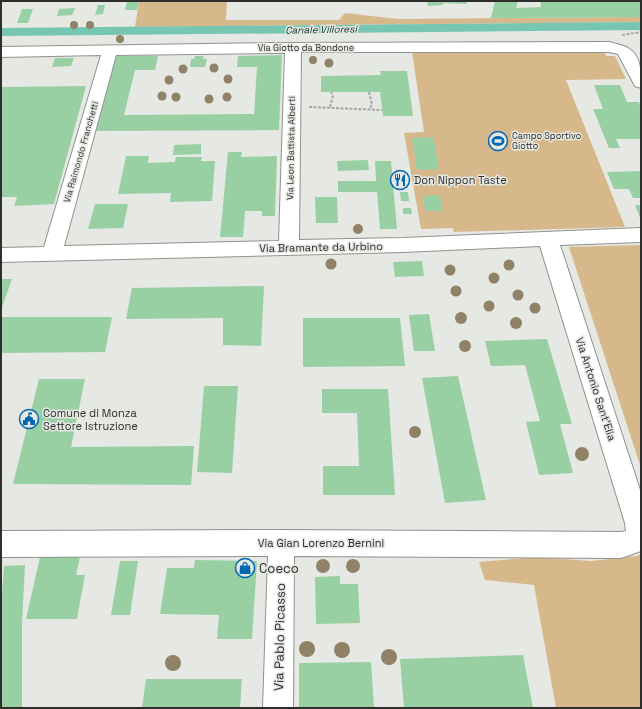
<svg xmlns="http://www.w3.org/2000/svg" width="642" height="709" viewBox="0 0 642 709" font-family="'Space Grotesk',sans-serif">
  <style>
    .green { fill: #d7b88b }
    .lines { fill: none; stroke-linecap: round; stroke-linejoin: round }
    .canal { fill: #77c6b2; fill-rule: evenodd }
    .building { fill: #98d0a4 }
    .minor-casing { stroke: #90928d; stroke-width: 2 }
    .path { stroke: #a6a8a4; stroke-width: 2; stroke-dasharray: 3 1.5; stroke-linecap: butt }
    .minor { fill: #fff; fill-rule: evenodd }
    .tree { fill: #8f8266 }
    .labels { text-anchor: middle; stroke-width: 3; stroke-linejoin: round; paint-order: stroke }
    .far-street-label { font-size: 9px; fill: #2e2f2d; stroke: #e6e8e3 }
    .far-poi-label { font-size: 9px; fill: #2e2f2d; stroke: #e6e8e3; text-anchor: start }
    .far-water-label { font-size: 10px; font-style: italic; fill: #0d332a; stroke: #e6e8e3 }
    .poi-label { font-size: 11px; fill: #2e2f2d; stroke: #e6e8e3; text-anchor: start }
    .street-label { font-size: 11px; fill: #2e2f2d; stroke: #e6e8e3 }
    .near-poi-label { font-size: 13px; fill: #2e2f2d; stroke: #e6e8e3; text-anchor: start }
    .near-street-label { font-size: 13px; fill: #2e2f2d; stroke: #e6e8e3 }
  </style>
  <rect width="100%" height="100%" fill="#e6e8e3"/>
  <path class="green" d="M139,1H227L226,20H339L345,13L398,19L641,17V22L135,27Z
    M412,52H605L606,56H615L626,79L566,80L625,227L454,232L453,228L421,229L404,133L424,132Z
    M641,245V468L569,247Z
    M641,554V708H556L534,585L485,580L479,562L536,557L591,561L637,556Z"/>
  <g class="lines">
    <path class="canal" d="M641,22V30L1,36V28Z"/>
  </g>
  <path class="building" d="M127,1H139L137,10H125Z
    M427,1H466L467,4L443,3V5L428,6Z
    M495,1H518L516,8L541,7L540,1H641V17L491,18Z
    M98,5H105L103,14L95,15Z
    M75,8L72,15L57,16L59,9Z
    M22,9H33L28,23H17Z
    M282,55L279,130L96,131L116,56H158L155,70H135L124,115L254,114L257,67H237L238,56Z
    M195,56H204L203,59H207L205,67H190L191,59H194Z
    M55,58H74L71,66L52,67Z
    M380,71H407L413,116H383L380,92H321V76L381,75Z
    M594,85H620L627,102H639L641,108V139H616L620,148H609L593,109H603Z
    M86,86L54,204L14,206L17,197H1V87Z
    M433,137L439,169L417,170L412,138Z
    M201,144V154L173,155L174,145Z
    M228,152H242L241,157L277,156L275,216H262V211H245L243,237H220Z
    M126,156H149L148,163L175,162L176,157H202L201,161H215L212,201L170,202L171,193L118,194Z
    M368,160L369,170L338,171L337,161Z
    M375,161H391L397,229H380L377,192H338V181H376Z
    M641,171V198H633L629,189H614L607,172Z
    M398,174H407L408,188H400Z
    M400,192H408L409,201H401Z
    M440,195L442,211H425L423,196Z
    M315,197H337L338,223H316Z
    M95,204H128L123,228L88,229Z
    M635,205H641V218H640Z
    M403,208H411L412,214H403Z
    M422,261L424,276L395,277L393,262Z
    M1,279H12L1,310Z
    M264,286L261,346L223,345V318L126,319L132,288Z
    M429,314L435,351H414L409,315Z
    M1,317H112L105,352L1,353Z
    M303,318H400L405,366L303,367Z
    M547,339L572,424H560L573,473L539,475L526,422L540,421L525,365L491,366L485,341Z
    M458,376L486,500L445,503L422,378Z
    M39,379H85L71,447L194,446L191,485L13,484Z
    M204,386H238L232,473L197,472Z
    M322,389H388L395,495H323V466H359L357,413H322Z
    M40,557H80L76,575H85L77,619H26Z
    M195,560L257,561L252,639H217L219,615L160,614L167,568H194Z
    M120,561H138L130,615H111Z
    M25,565L22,625V708H1V608L4,566Z
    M340,576V584H358L360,623L316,624L315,577Z
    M523,655L533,708H404L400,659Z
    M371,662L374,708H299V663Z
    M146,679H242L240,708H142Z"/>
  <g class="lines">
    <g class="minor-casing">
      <path id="minor" d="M610,42C615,44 623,45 628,48C642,56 641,74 641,88L635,86L618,54L609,52H301L299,240L403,238L641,228V242L560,245L641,493V551L621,558L294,556L293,708H263L268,556L1,557V531L281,530L621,532L626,531L625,523L540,246L403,252L1,262V248L44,247L101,55L1,57V47L274,43ZM274,53H285L279,241L64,246L116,55Z"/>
    </g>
    <path class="path" d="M622,35L641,32
      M369,92L372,105L369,109
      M309,107L382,110
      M330,107L333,96L331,92"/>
    <use href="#minor" class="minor"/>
  </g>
  <g class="tree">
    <circle cx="74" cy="25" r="4"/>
    <circle cx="90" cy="25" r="4"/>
    <circle cx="120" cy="39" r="4"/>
    <circle cx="313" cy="60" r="4"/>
    <circle cx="329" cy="63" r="4.5"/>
    <circle cx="214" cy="68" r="4.5"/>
    <circle cx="183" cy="69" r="4.5"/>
    <circle cx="228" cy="79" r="4.5"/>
    <circle cx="169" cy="80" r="4.5"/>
    <circle cx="162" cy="96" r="4.5"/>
    <circle cx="176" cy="97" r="4.5"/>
    <circle cx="227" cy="97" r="4.5"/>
    <circle cx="209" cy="99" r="4.5"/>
    <circle cx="358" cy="229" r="5"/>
    <circle cx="331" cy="264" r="5.5"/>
    <circle cx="509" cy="265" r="5.5"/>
    <circle cx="450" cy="270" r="5.5"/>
    <circle cx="494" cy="278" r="5.5"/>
    <circle cx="456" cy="291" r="5.5"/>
    <circle cx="518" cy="295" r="5.5"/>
    <circle cx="489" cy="306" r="5.5"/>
    <circle cx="535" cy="308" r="5.5"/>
    <circle cx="461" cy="318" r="6"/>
    <circle cx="516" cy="323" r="6"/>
    <circle cx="465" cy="346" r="6"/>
    <circle cx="415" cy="432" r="6"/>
    <circle cx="582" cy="454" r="7"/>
    <circle cx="323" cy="566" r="7"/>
    <circle cx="353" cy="566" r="7"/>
    <circle cx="307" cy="649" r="8"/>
    <circle cx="342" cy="650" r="8"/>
    <circle cx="389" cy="657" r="8"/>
    <circle cx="173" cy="663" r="8"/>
  </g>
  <defs>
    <g id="stadium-ring" transform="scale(1)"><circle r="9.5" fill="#e6e8e3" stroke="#0067b3" stroke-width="1.5"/><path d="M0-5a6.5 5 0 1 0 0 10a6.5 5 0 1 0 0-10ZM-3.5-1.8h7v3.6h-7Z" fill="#0067b3"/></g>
    <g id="restaurant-ring" transform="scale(1)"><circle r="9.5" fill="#e6e8e3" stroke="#0067b3" stroke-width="1.5"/><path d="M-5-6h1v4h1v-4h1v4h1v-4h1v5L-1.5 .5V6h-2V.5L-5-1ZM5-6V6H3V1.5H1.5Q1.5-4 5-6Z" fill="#0067b3"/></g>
    <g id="civic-ring" transform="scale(1)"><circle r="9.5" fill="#e6e8e3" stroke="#0067b3" stroke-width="1.5"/><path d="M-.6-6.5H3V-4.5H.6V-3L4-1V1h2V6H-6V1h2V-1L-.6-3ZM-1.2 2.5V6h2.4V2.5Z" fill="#0067b3"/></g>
    <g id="shop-ring" transform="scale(1)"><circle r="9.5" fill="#e6e8e3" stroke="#0067b3" stroke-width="1.5"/><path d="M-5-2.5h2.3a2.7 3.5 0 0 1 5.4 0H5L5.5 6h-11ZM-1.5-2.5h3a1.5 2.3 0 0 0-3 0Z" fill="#0067b3"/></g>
  </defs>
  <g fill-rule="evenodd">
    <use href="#stadium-ring" x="498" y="141"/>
    <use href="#restaurant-ring" x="400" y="180"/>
    <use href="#civic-ring" x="29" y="419"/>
    <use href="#shop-ring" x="245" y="568"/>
  </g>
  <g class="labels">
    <g class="far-street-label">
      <text x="306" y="51">Via Giotto da Bondone</text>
      <text transform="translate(291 148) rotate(-89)" y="3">Via Leon Battista Alberti</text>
      <text transform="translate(81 152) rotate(-74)" y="3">Via Raimondo Franchetti</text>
    </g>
    <g class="far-poi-label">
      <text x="512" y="139">Campo Sportivo<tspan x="512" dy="10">Giotto</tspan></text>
    </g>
    <g class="far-water-label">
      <text transform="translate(321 29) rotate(-1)" y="4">Canale Villoresi</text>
    </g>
    <g class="poi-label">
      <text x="414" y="184">Don Nippon Taste</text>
      <text x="43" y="417">Comune di Monza<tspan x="43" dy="13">Settore Istruzione</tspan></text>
    </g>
    <g class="street-label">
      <text transform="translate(321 247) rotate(-1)" y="4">Via Bramante da Urbino</text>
      <text transform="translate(596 389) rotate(72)" y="4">Via Antonio Sant'Elia</text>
      <text x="321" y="547">Via Gian Lorenzo Bernini</text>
    </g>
    <g class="near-poi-label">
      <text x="259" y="573">Coeco</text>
    </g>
    <g class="near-street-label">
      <text transform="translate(279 637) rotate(-89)" y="5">Via Pablo Picasso</text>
    </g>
  </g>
  <rect width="642" height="709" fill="none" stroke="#2e2f2d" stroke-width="4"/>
</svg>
